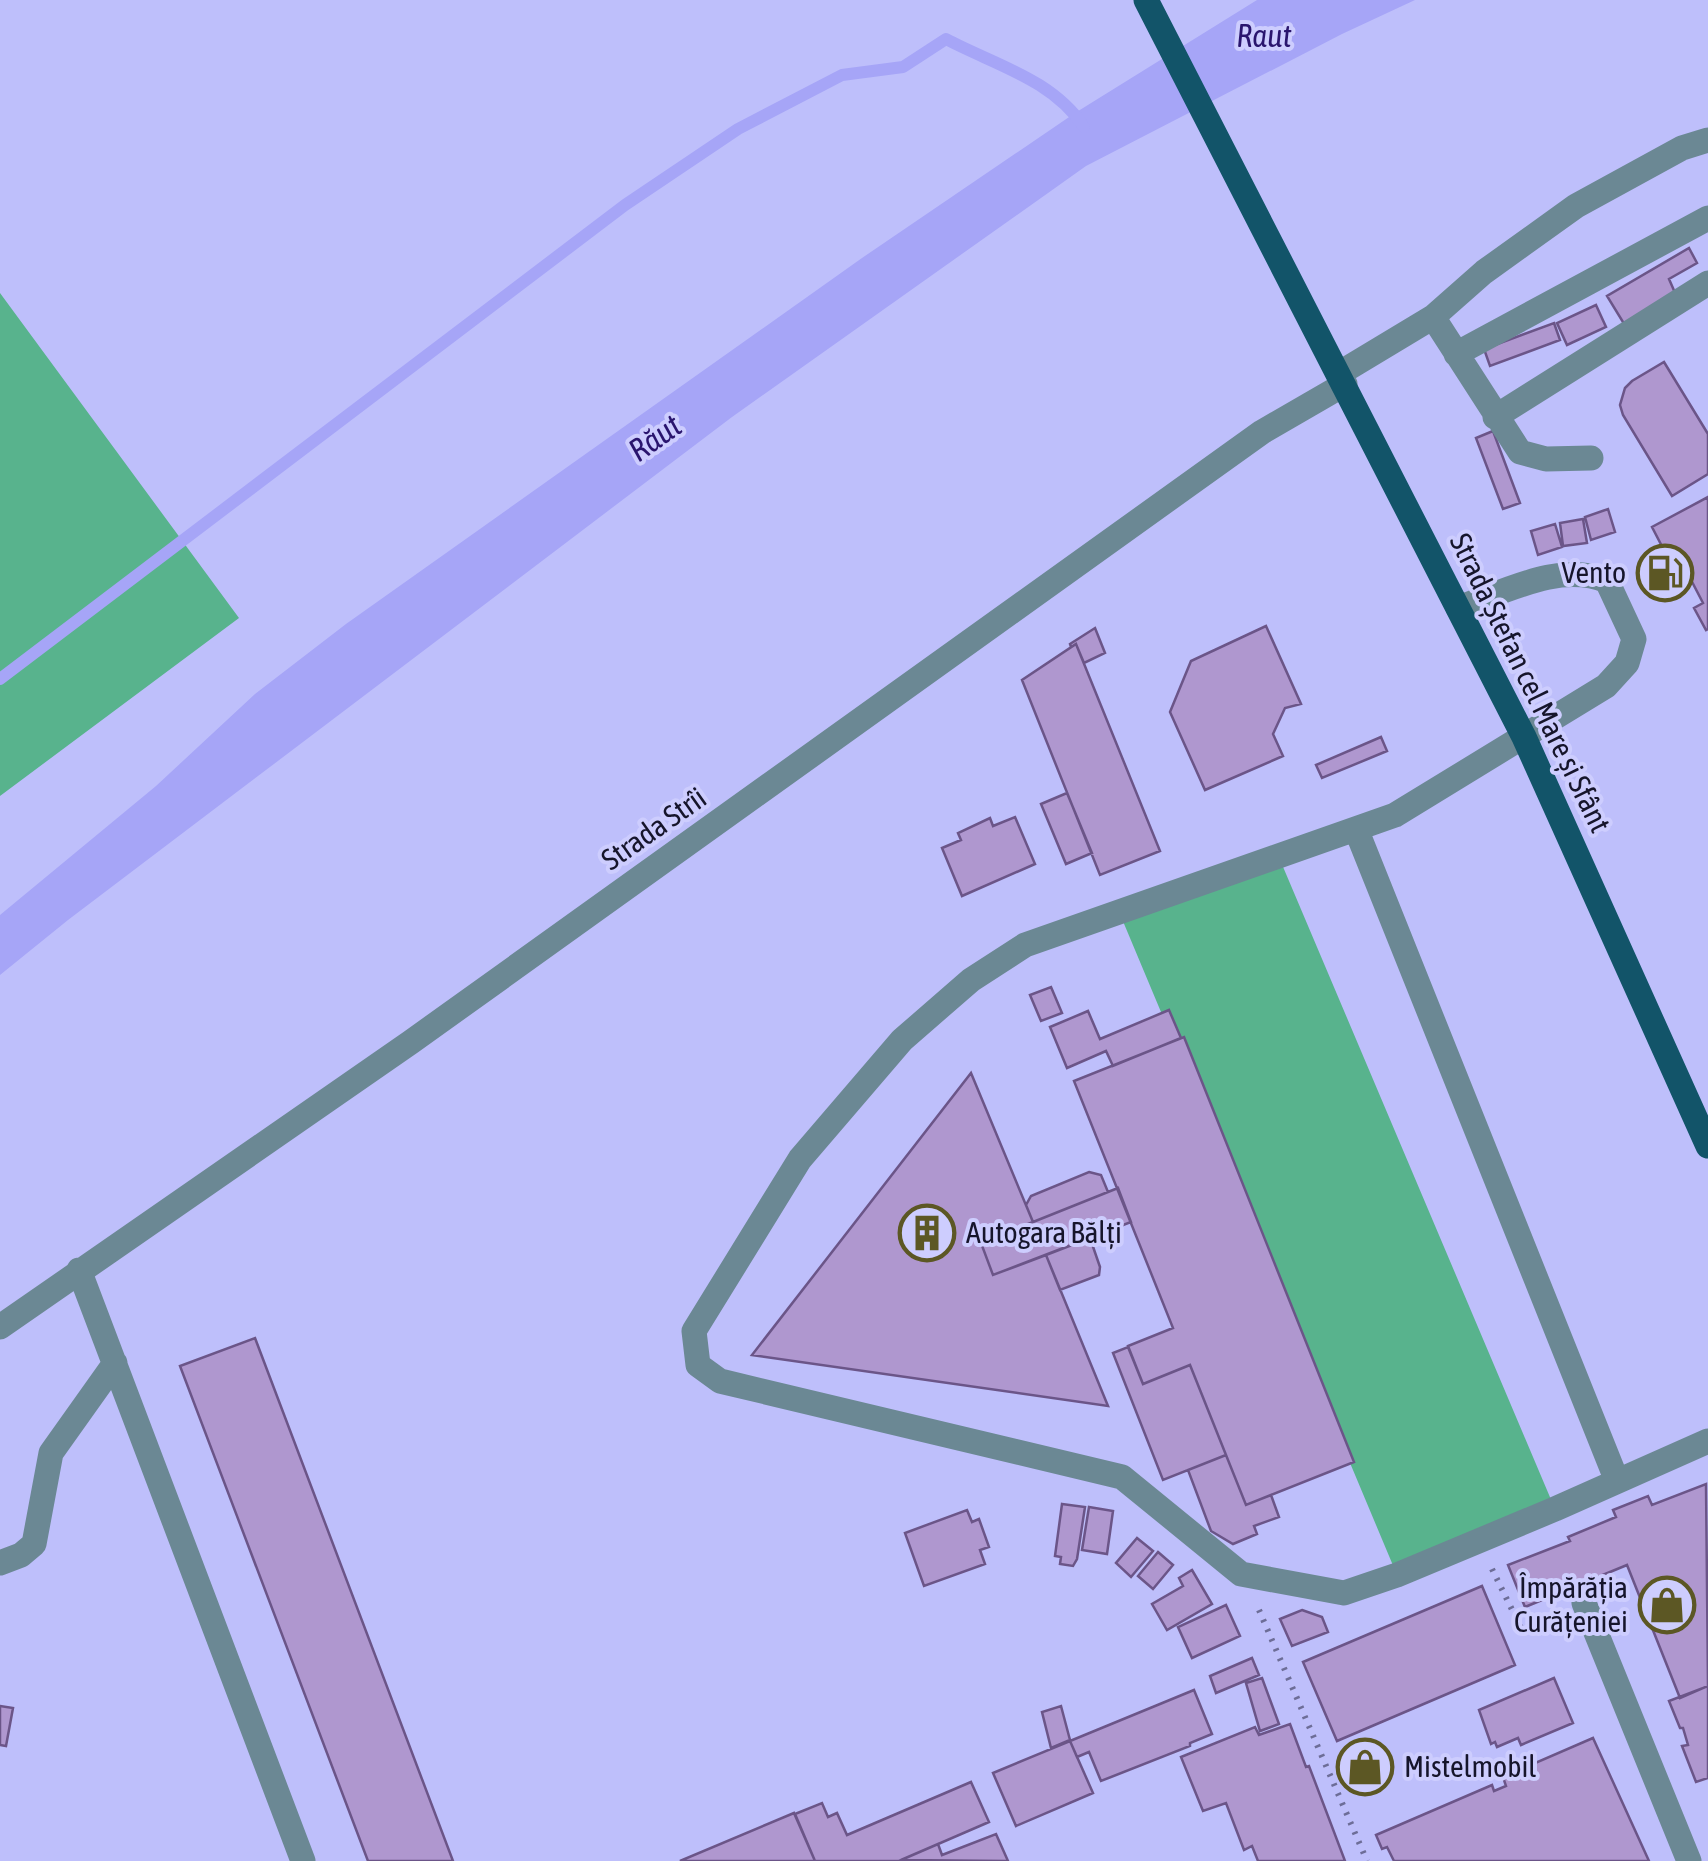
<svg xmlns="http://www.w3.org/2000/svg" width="1708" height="1861" viewBox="0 0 1708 1861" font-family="'Asap Condensed',sans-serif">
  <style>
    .green { fill: #58b38d }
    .water { fill: #a6a5f7 }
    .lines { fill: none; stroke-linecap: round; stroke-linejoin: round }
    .stream { stroke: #a6a5f7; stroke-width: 12 }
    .building { fill: #af97cf; stroke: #6b5588; stroke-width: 2.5 }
    .path { stroke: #6d6d97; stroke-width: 6; stroke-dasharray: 2.5 8; stroke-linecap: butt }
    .minor { stroke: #6b8894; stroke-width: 25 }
    .major { stroke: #125469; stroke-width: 25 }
    .labels { text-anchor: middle; stroke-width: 8; stroke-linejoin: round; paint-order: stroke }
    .poi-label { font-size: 30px; fill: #16152b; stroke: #cdcdfe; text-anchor: end }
    .street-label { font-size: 30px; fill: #16152b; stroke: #cdcdfe }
    .water-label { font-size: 32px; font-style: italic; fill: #2a156e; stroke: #cdcdfe }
  </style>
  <rect width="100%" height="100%" fill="#bebffb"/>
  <path class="green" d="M0,293L239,618L0,796Z
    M1278,855L1555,1509L1397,1575L1117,907Z"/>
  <path class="water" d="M1257,0H1415L1342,34L1086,166L732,417L68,920L0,975V915L156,786L255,694L346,624L862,258L1075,113Z"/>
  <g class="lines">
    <path class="stream" d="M0,679L625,205L738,129L842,75L903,67L946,39C995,65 1052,79 1084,127"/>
  </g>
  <path class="building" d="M1689,248L1697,263L1669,279L1676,295L1626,327L1607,296Z
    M1596,305L1606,327L1567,345L1557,323Z
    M1554,323L1560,340L1490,366L1484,349Z
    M1664,362L1708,434V474L1672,496L1623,415L1620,405L1625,388L1632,381Z
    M1493,431L1520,503L1503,509L1476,438Z
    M1708,497V629L1706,630L1694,608L1703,603L1675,549L1666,554L1652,527Z
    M1608,509L1615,532L1591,540L1585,517Z
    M1583,519L1587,543L1563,546L1560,523Z
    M1555,524L1562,547L1538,555L1531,531Z
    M1266,626L1301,704L1285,708L1273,734L1283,756L1205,790L1170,712L1191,661Z
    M1095,628L1105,653L1084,663L1076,644L1071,647L1070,644Z
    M1076,644L1160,851L1100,875L1022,680Z
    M1381,737L1387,751L1322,778L1316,765Z
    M1067,793L1092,853L1066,864L1041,804Z
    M1015,817L1035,864L962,896L942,848L961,840L958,833L990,818L993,826Z
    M1051,987L1062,1013L1041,1021L1030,995Z
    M1169,1010L1181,1038L1113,1066L1106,1051L1067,1068L1050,1027L1088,1011L1100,1039Z
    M1184,1037L1354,1462L1246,1505L1190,1365L1143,1384L1128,1346L1173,1328L1074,1081Z
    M971,1073L1033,1222L981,1243L993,1275L1046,1255L1108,1406L752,1355Z
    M1089,1172L1101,1175L1108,1192L1033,1222L1026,1205L1031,1196Z
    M1118,1188L1131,1222L993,1275L981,1243Z
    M1090,1238L1100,1267L1099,1275L1060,1290L1046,1255Z
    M255,1338L453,1861H368L180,1366Z
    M1128,1347L1143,1384L1190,1365L1226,1455L1163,1480L1113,1353Z
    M1226,1455L1246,1505L1271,1495L1279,1517L1254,1526L1257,1534L1233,1544L1211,1531L1188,1470Z
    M1706,1484L1708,1686L1680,1698L1627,1565L1525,1607L1508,1565L1570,1541L1568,1537L1616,1517L1613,1510L1648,1496L1652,1505Z
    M1062,1504L1085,1507L1077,1559L1073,1566L1060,1564L1061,1557L1055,1556Z
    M1089,1507L1113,1511L1107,1554L1082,1550Z
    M967,1510L972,1522L979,1519L989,1547L980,1550L985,1564L924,1586L905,1533Z
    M1137,1538L1153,1551L1131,1577L1116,1563Z
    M1158,1552L1173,1565L1153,1589L1138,1576Z
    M1192,1570L1212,1604L1167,1630L1152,1604L1183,1586L1179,1578Z
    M1482,1586L1515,1665L1337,1741L1303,1662Z
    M1226,1605L1240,1636L1192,1658L1178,1627Z
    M1302,1610L1322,1617L1328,1632L1292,1646L1280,1619Z
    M1252,1658L1259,1675L1216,1693L1210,1676Z
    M1262,1678L1279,1724L1260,1731L1246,1683Z
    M1554,1678L1573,1723L1521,1745L1518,1738L1497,1747L1495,1742L1491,1744L1479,1710Z
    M1708,1686V1778L1696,1782L1682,1746L1688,1745L1683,1728H1680L1669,1701Z
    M1194,1690L1212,1734L1190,1743V1746L1101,1781L1089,1752L1077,1757L1070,1741Z
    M0,1706L13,1708L6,1746L0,1745Z
    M1061,1706L1070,1740L1051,1748L1042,1712Z
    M1290,1724L1306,1767L1309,1766L1345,1861H1258L1252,1846L1244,1850L1226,1803L1203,1811L1181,1757L1255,1727L1259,1735Z
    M1593,1738L1649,1861H1394L1387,1847L1382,1849L1376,1835L1492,1785L1494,1791L1506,1786L1503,1777Z
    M1070,1741L1093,1793L1016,1826L993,1773Z
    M971,1782L989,1822L899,1861H815L795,1814L822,1803L828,1817L837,1813L847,1835Z
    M794,1813L815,1861H680Z
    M996,1834L1008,1861L901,1860L938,1844L942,1855Z"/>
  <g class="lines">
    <path class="path" d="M1492,1569L1522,1630L1553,1617
      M1259,1610L1367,1861"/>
    <path class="minor" d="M1433,317L1520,452L1546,459L1591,458
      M1456,354L1708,218
      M1340,373L1433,317L1484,272L1576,206L1682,148L1708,140
      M1495,417L1708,283
      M1458,608C1505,592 1560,561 1607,581L1634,639L1627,663L1606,686L1395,815L1025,945L971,980L902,1040L800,1159L694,1331L698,1365L720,1381L1122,1477L1241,1574L1344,1593L1397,1575L1555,1509L1708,1441
      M1356,829L1617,1481
      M79,1270L303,1861
      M0,1327L411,1042L1262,432L1345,384
      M0,1563L21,1555L34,1544L51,1453L115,1363
      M1584,1603L1689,1861"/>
    <path class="major" d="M1146,0L1524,737L1708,1146"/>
  </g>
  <defs>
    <g id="fuel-ring" transform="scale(2.875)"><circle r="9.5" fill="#cdcdfe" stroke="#5c5724" stroke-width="1.5"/><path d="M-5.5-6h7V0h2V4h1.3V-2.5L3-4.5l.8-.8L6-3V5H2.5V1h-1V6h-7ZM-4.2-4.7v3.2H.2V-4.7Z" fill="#5c5724"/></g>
    <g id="building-ring" transform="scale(2.875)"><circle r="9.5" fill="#cdcdfe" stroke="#5c5724" stroke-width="1.5"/><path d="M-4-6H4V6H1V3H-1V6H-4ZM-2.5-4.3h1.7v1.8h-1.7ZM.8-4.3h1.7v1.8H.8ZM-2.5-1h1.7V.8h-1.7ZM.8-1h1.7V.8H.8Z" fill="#5c5724"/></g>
    <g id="shop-ring" transform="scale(2.875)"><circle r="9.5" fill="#cdcdfe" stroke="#5c5724" stroke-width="1.5"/><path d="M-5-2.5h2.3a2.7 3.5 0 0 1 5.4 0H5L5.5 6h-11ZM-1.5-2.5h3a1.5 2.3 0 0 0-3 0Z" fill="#5c5724"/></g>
  </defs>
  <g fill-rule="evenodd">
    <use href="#fuel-ring" x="1665" y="573"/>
    <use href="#building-ring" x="927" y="1233"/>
    <use href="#shop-ring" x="1667" y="1605"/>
    <use href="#shop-ring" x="1365" y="1767"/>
  </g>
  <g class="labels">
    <g class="poi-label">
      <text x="1626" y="583">Vento</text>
      <text x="966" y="1243" text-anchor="start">Autogara Bălți</text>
      <text x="1628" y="1598">Împărăția<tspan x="1628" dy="34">Curățeniei</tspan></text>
      <text x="1404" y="1777" text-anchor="start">Mistelmobil</text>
    </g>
    <g class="street-label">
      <text transform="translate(1530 683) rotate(64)" y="10">Strada Ștefan cel Mare și Sfânt</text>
      <text transform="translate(654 829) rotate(-35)" y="10">Strada Strîi</text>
    </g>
    <g class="water-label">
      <text x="1264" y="47">Raut</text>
      <text transform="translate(655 438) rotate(-35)" y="11">Răut</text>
    </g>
  </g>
</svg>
